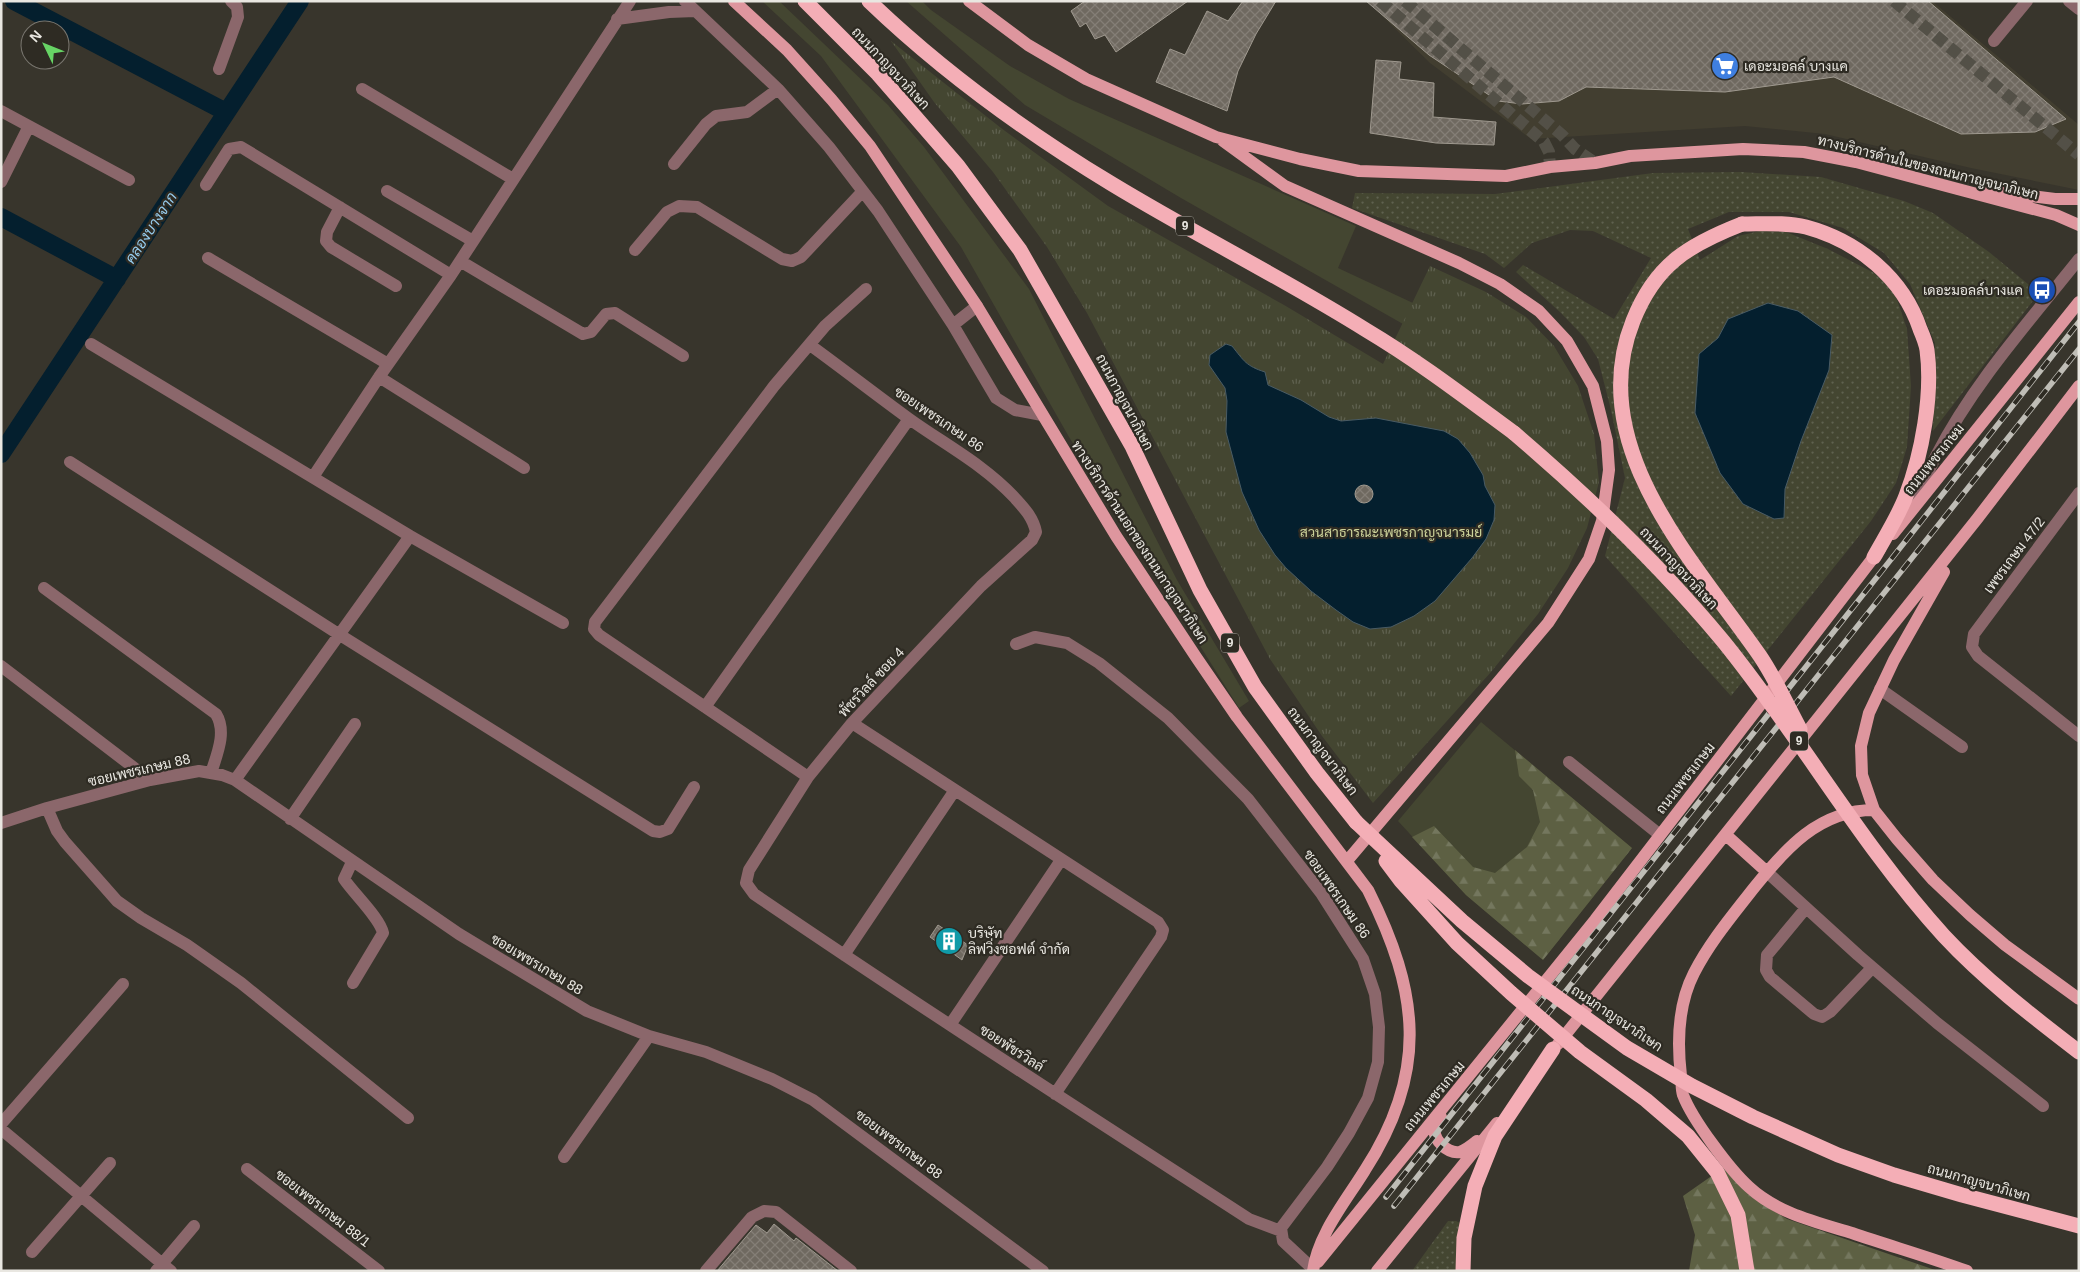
<svg xmlns="http://www.w3.org/2000/svg" width="2080" height="1272" viewBox="0 0 2080 1272" font-family="Helvetica,Sarabun,sans-serif">
  <style>
    .built { fill: #423e30 }
    .grass { fill: #444631 }
    .forest { fill: url(#forest-firs) }
    .park { fill: url(#park-tufts) }
    .garden { fill: url(#garden-dots) }
    .water { fill: #041f2e; stroke: #495b64 }
    .lines { fill: none; stroke-linecap: round; stroke-linejoin: round }
    .canal { stroke: #041f2e; stroke-width: 18 }
    .building { fill: url(#building-cross-hatch); stroke: #9f998f }
    .minor-tunnel { stroke: #535047; stroke-width: 12; stroke-dasharray: 12 6; stroke-linecap: butt }
    .minor { stroke: #8b676b; stroke-width: 12 }
    .major { stroke: #de969e; stroke-width: 12 }
    .highway { stroke: #f4aeb6; stroke-width: 15 }
    .rail-casing { stroke: #bfbdb6; stroke-width: 5.5 }
    .rail { stroke: #2e2b23; stroke-width: 4; stroke-dasharray: 11; stroke-linecap: butt }
    .highway-bridge { stroke: #f4aeb6; stroke-width: 15 }
    .labels { text-anchor: middle; stroke-width: 4.5; stroke-linejoin: round; paint-order: stroke }
    .shield { fill: #2e2b23; stroke: #b1afa8; stroke-width: 1 }
    .shield-label { font-size: 12px; font-weight: bold; fill: #e9e7e1 }
    .poi-label { font-size: 14px; fill: #e9e7e1; stroke: #2e2b23; text-anchor: start }
    .street-label { font-size: 14px; fill: #e9e7e1; stroke: #2e2b23 }
    .park-label { font-size: 14px; fill: #ccd29a; stroke: #2e2b23 }
    .water-label { font-size: 15px; font-style: italic; fill: #97cdef; stroke: #2e2b23 }
  </style>
  <defs>
    <pattern id="forest-firs" width="22" height="20" patternUnits="userSpaceOnUse" patternTransform="scale(1.25)"><rect width="22" height="20" fill="#5d6043"/><path d="M5 1l3.5 6h-7zM16 11l3.5 6h-7z" fill="#74775e"/></pattern>
    <pattern id="park-tufts" width="24" height="20" patternUnits="userSpaceOnUse" patternTransform="scale(1.25)"><rect width="24" height="20" fill="#444631"/><path d="M3 7l-1-3M5 7V3M7 7l1-3M15 17l-1-3M17 17v-4M19 17l1-3" fill="none" stroke="#5f614f"/></pattern>
    <pattern id="garden-dots" width="8" height="8" patternUnits="userSpaceOnUse" patternTransform="scale(1.25)"><rect width="8" height="8" fill="#444631"/><path d="M2 2h.1M6 6h.1" fill="none" stroke="#5f614f" stroke-width="1.8" stroke-linecap="round"/></pattern>
    <pattern id="building-cross-hatch" width="8" height="8" patternUnits="userSpaceOnUse" patternTransform="scale(1.25)"><rect width="8" height="8" fill="#6f6960"/><path d="M0 0l8 8M0 8l8-8" fill="none" stroke="#847e76"/></pattern>
  </defs>
  <rect width="100%" height="100%" fill="#38352c"/>
  <path class="built" d="M1367,1H1932L2079,125V190L1971,168L1825,134L1745,126L1531,139L1430,63Z"/>
  <path class="grass" d="M762,1H779L888,105L924,147L1029,289L1177,580L1249,701L1239,708L1069,437L961,247L821,56Z
    M906,1H922L931,10L1010,66L1069,99L1356,226L1338,268L1413,303L1403,324L1181,198L1025,105Z
    M1481,722L1632,848L1543,960L1466,895L1398,821Z"/>
  <path class="forest" d="M1515,750L1632,848L1543,960L1466,895L1412,837L1434,826L1473,867L1495,873L1527,847L1540,822L1533,790L1519,776Z
    M1723,1168L1753,1198L1787,1219L1938,1271H1689L1695,1235L1683,1196Z"/>
  <path class="park" d="M891,41L1001,128L1108,206L1284,305L1383,364L1430,266L1486,292L1526,317L1554,346L1578,386L1594,434L1599,482L1587,528L1568,568L1538,614L1491,672L1373,803L1322,736L1270,659L1087,313L1047,247L993,172L934,102Z"/>
  <path class="garden" d="M1741,172L1821,177L1904,201L1933,213L1989,252L2039,293L1933,431L1935,343L1910,284L1884,253L1843,228L1789,212H1729L1688,229L1700,260L1738,236L1760,231L1786,232L1828,249L1874,273L1894,291L1907,329L1911,386L1907,447L1896,483L1871,521L1731,696L1605,556L1625,478L1611,410L1598,359L1584,337L1561,313L1516,272L1523,265L1614,319L1651,258L1593,231L1570,230L1532,243L1504,268L1485,254L1352,208L1355,193L1495,194L1653,173Z
    M1448,1221H1456L1462,1224L1460,1271H1412Z"/>
  <path class="water" d="M1768,303L1798,311L1832,335L1829,370L1801,441L1785,489L1784,518L1774,519L1743,504L1720,473L1695,413L1699,354L1718,338L1728,319Z
    M1226,344L1232,346C1244,361 1246,366 1265,372L1268,385L1301,400L1329,417L1341,421L1376,418L1444,431L1458,439L1470,453L1483,475L1485,486L1495,505L1494,520L1486,539L1472,558L1435,601L1414,616L1391,627L1370,629L1353,622L1336,610L1311,591L1286,568L1275,555L1259,530L1242,492L1226,432L1227,401L1225,388L1209,365L1210,355Z"/>
  <g class="lines">
    <path class="canal" d="M14,1L226,112
      M1,217L117,279
      M1,454L300,1"/>
  </g>
  <path class="building" d="M1085,1H1188L1116,52L1105,35L1095,39L1086,23L1080,27L1071,11Z
    M1243,1H1276L1256,34L1238,71L1227,111L1156,82L1170,49L1185,55L1207,11L1228,21Z
    M1366,1H1928L2066,119L2035,132L1961,134L1834,77L1725,92L1586,87L1559,101L1522,104L1498,101L1429,55Z
    M1376,60L1401,62L1399,79L1434,83L1433,117L1496,122L1494,145L1436,143L1370,133Z
    M1355 494a9 9 0 1 1 18 0a9 9 0 1 1-18 0Z
    M938,925L968,945L962,960L930,937Z
    M774,1224L794,1241L796,1238L838,1271H717L756,1225L767,1233Z"/>
  <g class="lines">
    <path class="minor-tunnel" d="M1380,1L1544,142L1549,152L1550,167
      M1405,1L1562,135L1575,149L1595,163
      M1894,1L2079,155"/>
    <path class="minor" d="M685,1L778,89L829,147L878,211L953,325L996,398L1015,410L1042,415
      M2069,1L2079,9
      M617,19L669,12L695,11
      M1994,41L2027,1
      M219,69L238,17L237,7L231,1
      M362,89L513,179
      M1,111L129,180
      M674,164L706,124L716,116L747,112L778,89
      M1,182L29,126
      M206,185L229,149L241,147L451,275
      M387,191L473,241
      M340,207L327,232L326,241L331,247L396,286
      M635,250L667,212L679,206L697,207L782,259L792,261L801,257L863,191
      M208,258L388,364
      M460,261L583,334L591,332L606,314L615,313L683,356
      M953,325L977,306
      M91,344L410,536L563,623
      M810,345C843,369 875,394 908,418C944,444 983,464 1014,497C1024,508 1033,517 1036,532L1032,540L981,586L852,723L808,777L749,870L746,883L754,894C917,1005 1083,1112 1249,1219L1281,1231
      M379,377L524,468
      M70,462L340,635L653,831L660,832L668,829L694,787
      M313,477L379,377L451,275L630,1
      M2079,493L1974,634L1972,647L1978,656L2079,736
      M1916,502C1923,487 1928,471 1936,456C1973,384 2028,323 2079,259
      M44,588L216,714C227,732 217,754 211,773
      M1016,644L1035,637L1067,643L1099,663L1168,718L1248,799L1321,893L1363,959L1375,994L1379,1027L1378,1062L1368,1098L1349,1133L1327,1167L1281,1228L1283,1241L1313,1269
      M1,666L150,780
      M1880,689L1962,747
      M705,707L909,419
      M852,723L1158,922L1163,930L1161,937L1055,1094
      M1569,762L1660,835
      M808,777L599,635L594,629L595,622L774,386L825,326L866,289
      M235,780L410,536
      M47,808L57,831L65,842L117,901L141,918L187,945L241,983L408,1118
      M290,819L355,724
      M1,823L47,808L150,780L199,771L222,775L235,780L459,934L587,1011L649,1036L706,1052L772,1079L813,1100L1043,1271
      M352,862L344,879C354,894 380,918 383,933L353,983
      M1767,872L1858,955L1937,1023L2043,1106
      M1806,908L1767,955L1766,970L1770,977L1814,1014L1822,1017L1830,1012L1872,968
      M844,955L955,790
      M950,1025L1061,860
      M1,1124L123,984
      M1,1129L171,1271
      M564,1157L649,1036
      M247,1169L379,1271
      M32,1252L110,1163
      M156,1271L194,1226
      M706,1271L752,1217L764,1211L776,1212L851,1271"/>
    <path class="major" d="M734,1L787,50L832,100L870,146L977,306L1116,536L1196,657L1237,717L1368,890C1419,992 1429,1071 1365,1170C1346,1201 1318,1234 1313,1271
      M969,1L1028,45L1086,79L1216,137L1300,159L1359,171L1506,176L1550,167L1595,163L1630,156L1743,149L1804,152L1856,162L2056,215L2079,225
      M1223,141L1285,186L1459,263L1500,284L1539,311L1567,341L1593,386L1607,441L1609,470L1602,521L1589,559L1548,623L1347,861
      M1990,191L2055,199H2079
      M1893,534L2079,302
      M1944,572L1894,660L1869,713L1861,746L1862,775L1874,810L1897,839L1933,880L1970,915L2005,945L2079,999
      M1874,810C1819,810 1785,849 1753,889C1732,916 1710,942 1694,973C1678,1004 1677,1042 1681,1076C1682,1082 1681,1089 1683,1095C1692,1119 1730,1170 1749,1187C1777,1213 1816,1222 1852,1233C1890,1246 1929,1257 1967,1271
      M1726,835L1767,872
      M1558,1044L1977,519L2079,386
      M1441,1117C1439,1120 1436,1124 1435,1127C1432,1140 1448,1154 1460,1152C1466,1150 1472,1145 1477,1141
      M1318,1262L1595,920L1880,549
      M1377,1271L1497,1123"/>
    <path class="highway" d="M805,1L878,74L958,166L1020,250L1132,446L1200,590L1255,687L1317,773L1356,822
      M869,1C942,71 1026,132 1112,184C1196,235 1283,278 1366,330C1418,361 1465,397 1514,433
      M1742,224C1763,224 1786,222 1806,227C1858,241 1903,278 1920,329C1923,336 1926,343 1927,350C1933,395 1922,454 1906,496C1898,517 1885,537 1874,557
      M1463,1271L1464,1238L1475,1186L1495,1136L1553,1049"/>
    <g class="rail-casing">
      <path id="rail" d="M1386,1197L2079,322
        M1394,1206L2079,349"/>
    </g>
    <use href="#rail" class="rail"/>
    <path class="highway-bridge" d="M1742,224C1688,245 1655,265 1633,321C1583,446 1694,561 1760,656C1775,678 1787,705 1800,729
      M1514,433C1589,497 1660,565 1723,641C1801,737 1861,845 1944,936C1984,979 2032,1016 2079,1052
      M1356,822L1462,921L1528,976L1627,1048L1692,1086L1753,1117L1838,1155L1894,1175L1962,1195L2079,1226
      M1386,861L1401,881L1457,943L1511,993L1580,1052L1646,1100L1688,1136L1717,1172L1738,1215L1747,1271"/>
  </g>
  <defs>
    <g id="supermarket-disc" transform="scale(1.4375)"><circle r="9.5" fill="#3f7fe0" stroke="#2e2b23"/><path d="M-6-5.5h2.5l.6 2H6L4.5 2H-2.5L-4.4-4H-6ZM-1.5 3.2a1.3 1.3 0 1 0 .1 0ZM3 3.2a1.3 1.3 0 1 0 .1 0Z" fill="#fff"/></g>
    <g id="bus-disc" transform="scale(1.4375)"><circle r="9.5" fill="#1a4fb4" stroke="#2e2b23"/><path d="M-5-6H5V4H4V6H2V4H-2V6H-4V4H-5ZM-3.5-4V0h7V-4ZM-3.5 1.2v1.5H-2V1.2ZM2 1.2v1.5H3.5V1.2Z" fill="#fff"/></g>
    <g id="building-disc" transform="scale(1.4375)"><circle r="9.5" fill="#0f9aa8" stroke="#2e2b23"/><path d="M-4-6H4V6H1V3H-1V6H-4ZM-2.5-4.3h1.7v1.8h-1.7ZM.8-4.3h1.7v1.8H.8ZM-2.5-1h1.7V.8h-1.7ZM.8-1h1.7V.8H.8Z" fill="#fff"/></g>
  </defs>
  <g fill-rule="evenodd">
    <use href="#supermarket-disc" x="1725" y="66"/>
    <use href="#bus-disc" x="2042" y="290"/>
    <use href="#building-disc" x="949" y="941"/>
  </g>
  <g class="labels">
    <g class="shield">
      <rect x="1176" y="216.5" width="18" height="19" rx="4"/>
      <rect x="1221" y="633.5" width="18" height="19" rx="4"/>
      <rect x="1790" y="731.5" width="18" height="19" rx="4"/>
    </g>
    <g class="shield-label">
      <text x="1185" y="230">9</text>
      <text x="1230" y="647">9</text>
      <text x="1799" y="745">9</text>
    </g>
    <g class="poi-label">
      <text x="1744" y="71">เดอะมอลล์ บางแค</text>
      <text x="2023" y="295" text-anchor="end">เดอะมอลล์บางแค</text>
      <text x="968" y="938">บริษัท<tspan x="968" dy="16">ลิฟวิ่งซอฟต์ จำกัด</tspan></text>
    </g>
    <g class="street-label">
      <text transform="translate(891 68) rotate(47)" y="5">ถนนกาญจนาภิเษก</text>
      <text transform="translate(1928 167) rotate(14)" y="5">ทางบริการด้านในของถนนกาญจนาภิเษก</text>
      <text transform="translate(1125 402) rotate(62)" y="5">ถนนกาญจนาภิเษก</text>
      <text transform="translate(939 419) rotate(34)" y="5">ซอยเพชรเกษม 86</text>
      <text transform="translate(1934 459) rotate(-51)" y="5">ถนนเพชรเกษม</text>
      <text transform="translate(1140 542) rotate(57)" y="5">ทางบริการด้านนอกของถนนกาญจนาภิเษก</text>
      <text transform="translate(2014 555) rotate(-53)" y="5">เพชรเกษม 47/2</text>
      <text transform="translate(1679 568) rotate(47)" y="5">ถนนกาญจนาภิเษก</text>
      <text transform="translate(871 682) rotate(-47)" y="5">พัชรวิลล์ ซอย 4</text>
      <text transform="translate(1323 751) rotate(53)" y="5">ถนนกาญจนาภิเษก</text>
      <text transform="translate(139 770) rotate(-13)" y="5">ซอยเพชรเกษม 88</text>
      <text transform="translate(1685 778) rotate(-52)" y="5">ถนนเพชรเกษม</text>
      <text transform="translate(1337 894) rotate(55)" y="5">ซอยเพชรเกษม 86</text>
      <text transform="translate(537 964) rotate(31)" y="5">ซอยเพชรเกษม 88</text>
      <text transform="translate(1617 1018) rotate(34)" y="5">ถนนกาญจนาภิเษก</text>
      <text transform="translate(1012 1048) rotate(33)" y="5">ซอยพัชรวิลล์</text>
      <text transform="translate(1434 1096) rotate(-50)" y="5">ถนนเพชรเกษม</text>
      <text transform="translate(899 1144) rotate(37)" y="5">ซอยเพชรเกษม 88</text>
      <text transform="translate(1979 1182) rotate(16)" y="5">ถนนกาญจนาภิเษก</text>
      <text transform="translate(323 1208) rotate(38)" y="5">ซอยเพชรเกษม 88/1</text>
    </g>
    <g class="park-label">
      <text x="1391" y="537">สวนสาธารณะเพชรกาญจนารมย์</text>
    </g>
    <g class="water-label">
      <text transform="translate(151 228) rotate(-57)" y="5">คลองบางจาก</text>
    </g>
  </g>
  <rect width="2080" height="1272" fill="none" stroke="#e9e7e1" stroke-width="5"/>
  <g transform="translate(45 45) rotate(313)"><circle r="24" fill="#2e2b23" stroke="#79766f"/>
  <path d="M0-4L9 19L0 12L-9 19Z" fill="#67d465"/>
  <text y="-8" font-size="14" font-weight="bold" text-anchor="middle" fill="#e9e7e1">N</text>
  </g>
</svg>
